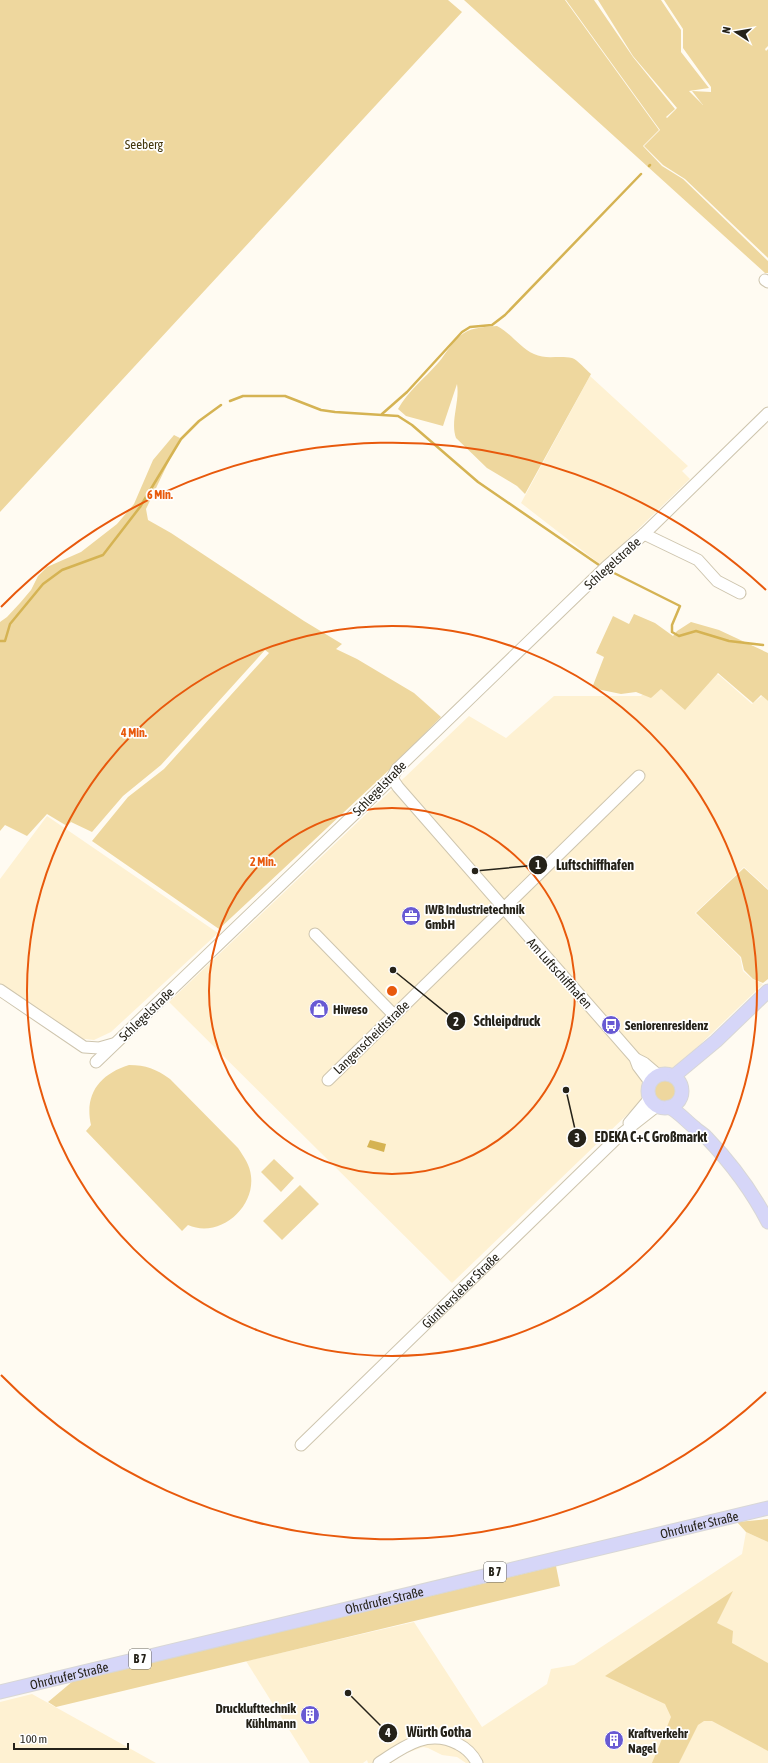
<svg xmlns="http://www.w3.org/2000/svg" width="768" height="1763" viewBox="0 0 768 1763" font-family="'Asap Condensed',sans-serif">
  <style>
    .built { fill: #fef1d2 }
    .green { fill: #eed79e }
    .water { fill: #d5b353 }
    .lines { fill: none; stroke-linecap: round; stroke-linejoin: round }
    .stream { stroke: #d5b353; stroke-width: 2.5 }
    .minor-casing { stroke: #cec5ae; stroke-width: 13 }
    .major-casing { stroke: #d8d7d6; stroke-width: 15 }
    .minor { stroke: #fff; stroke-width: 11 }
    .major { stroke: #d6d6f8; stroke-width: 13 }
    .ring { fill: none; stroke: #e8590c; stroke-width: 2 }
    .labels { text-anchor: middle; stroke-width: 3.5; stroke-linejoin: round; paint-order: stroke }
    .shield { fill: #fff; stroke: #66645e; stroke-width: 1 }
    .shield-label { font-size: 12px; font-weight: bold; fill: #252219 }
    .park-label { font-size: 13px; fill: #44360c; stroke: #fff }
    .street-label { font-size: 13px; fill: #252219; stroke: #fff }
    .poi-label { font-size: 13px; font-weight: bold; fill: #252219; stroke: #fff; text-anchor: start }
    .centre { fill: #e8590c; stroke: #fff; stroke-width: 2 }
    .ring-label { font-size: 12px; text-anchor: middle; font-weight: bold; fill: #e8590c; stroke: #fff; stroke-width: 3.5; stroke-linejoin: round; paint-order: stroke }
    .leader { fill: none; stroke: #252219; stroke-width: 1.5 }
    .callout-dot { fill: #252219; stroke: #fff; stroke-width: 1.5 }
    .mark-label { font-size: 12px; text-anchor: middle; font-weight: bold; fill: #fff }
    .callout-label { font-size: 14px; text-anchor: middle; font-weight: bold; fill: #252219; stroke: #fff; stroke-width: 3.5; stroke-linejoin: round; paint-order: stroke }
  </style>
  <rect width="100%" height="100%" fill="#fffbf2"/>
  <path class="built" d="M590,376L688,466L682,471L690,479L601,565L521,503Z
    M680,656L719,675L752,704L762,696L768,701V889L744,867L695,913L740,957L743,971L752,979L763,984L452,1283L169,1002L469,716L506,738L554,696H641Z
    M47,816L218,933L111,1032L94,1040L76,1038L0,986V879Z
    M746,1532L768,1542V1763H466L457,1757L442,1755L428,1748L423,1747L404,1754L391,1763H368L367,1760L363,1763H310L246,1661L414,1622L482,1727L547,1684L551,1669L574,1665L742,1554Z
    M32,1694L156,1763H0V1702Z"/>
  <path class="green" d="M0,0H448L462,12L0,512Z
    M464,0H565L659,130L643,146L662,166L683,179L768,261V273H765Z
    M566,0H594L633,57L675,109L666,117L667,118L677,108L633,56L598,0H661L681,30V52L709,88L689,91L703,105L692,91L711,92V87L683,48V29L664,0H768V46L765,49L766,51L768,49V258L685,179L663,165L644,146L660,130Z
    M497,326C511,333 520,348 534,354C546,360 559,355 572,358C578,360 586,370 591,374L525,494L517,486L487,468L456,438C450,421 460,402 457,384L443,426L406,416L398,409C408,391 424,379 438,363C447,353 452,340 464,333C473,327 487,327 497,326Z
    M174,435L180,438L146,509L148,520L171,533L304,621L342,644L336,649L357,659L414,693L441,717L389,770L219,929L92,841L128,797L164,769L269,653L265,650L161,765L123,796L92,832L71,822L67,826L47,814L27,836L5,825L0,831V622L7,617L20,603L31,590L38,576L47,567L81,552L117,524L134,504L153,460Z
    M634,614L655,623L673,636L677,631L691,622L719,630L768,653V701L761,695L753,703L718,673L685,710L661,689L651,698L636,692L621,694L592,688L604,657L596,653L613,616L629,624Z
    M744,868L768,890V979L763,983L753,979L744,970L741,957L696,913Z
    M129,1065C146,1065 156,1069 170,1079L238,1148C244,1157 250,1165 251,1176C255,1208 219,1239 188,1225L182,1231L86,1131L91,1125C84,1094 100,1074 129,1065Z
    M652 1090a13 13 0 1 1 26 0a13 13 0 1 1-26 0Z
    M274,1159L294,1178L281,1192L261,1172Z
    M300,1185L319,1204L282,1240L263,1221Z
    M768,1519V1542L746,1532L737,1522Z
    M556,1566L560,1586L56,1707L48,1702L73,1681Z
    M733,1591L717,1623L733,1631L732,1643L768,1663V1751L712,1721H704L698,1725L679,1763H652L671,1717L665,1704L605,1676Z"/>
  <path class="water" d="M370,1140L386,1144L384,1152L367,1147Z"/>
  <g class="lines">
    <path class="stream" d="M649,166L650,165
      M230,401L243,396H285L321,410L335,412L398,416L412,425L478,482L599,565
      M382,414L407,392L462,332L470,327L492,325L505,315L641,174
      M610,571L680,606L672,625V632L679,636L696,631L729,641L763,645
      M0,641H5L10,624L43,584L62,570L103,555L140,507L181,439L199,421L221,405"/>
    <g class="minor-casing">
      <g id="minor">
        <path d="M765,280L768,282"/>
        <path d="M644,534L698,560L717,581L740,593"/>
        <path d="M392,778L398,787L635,1058L638,1066L650,1082"/>
        <path d="M315,934L394,1015"/>
        <path d="M0,990L84,1047L99,1048L113,1044"/>
        <path d="M636,1059L644,1063L658,1075"/>
        <path d="M96,1062L392,778L397,769L606,567L644,534L768,413"/>
        <path d="M328,1080L639,776"/>
        <path d="M629,1123L650,1098"/>
        <path id="s1" d="M301,1445L620,1135L657,1106"/>
        <path d="M379,1763C403,1747 428,1728 458,1744C466,1748 473,1755 477,1763"/>
      </g>
    </g>
    <g class="major-casing">
      <g id="major">
        <circle cx="665" cy="1091" r="17"/>
        <path d="M674,1076L716,1041L768,991"/>
        <path d="M669,1107C680,1113 686,1121 695,1128C699,1132 704,1134 707,1138C731,1163 752,1191 768,1222"/>
        <path id="s2" d="M0,1692L768,1508"/>
      </g>
    </g>
    <use href="#minor" class="minor"/>
    <use href="#major" class="major"/>
  </g>
  <g class="ring">
    <circle cx="392" cy="991" r="183"/>
    <circle cx="392" cy="991" r="365"/>
    <path d="M766 1392A548 548 0 0 1 1 1375M1 607A548 548 0 0 1 766 590"/>
  </g>
  <defs>
    <g id="office-disc" transform="scale(1)"><circle r="9.5" fill="#685ad3" stroke="#fff"/><path d="M-6-3h4V-5.5h4V-3h4V5H-6ZM-1-4.5V-3h2v-1.5ZM-6 0V1H6V0Z" fill="#fff"/></g>
    <g id="shop-disc" transform="scale(1)"><circle r="9.5" fill="#685ad3" stroke="#fff"/><path d="M-5-2.5h2.3a2.7 3.5 0 0 1 5.4 0H5L5.5 6h-11ZM-1.5-2.5h3a1.5 2.3 0 0 0-3 0Z" fill="#fff"/></g>
    <g id="bus-disc" transform="scale(1)"><circle r="9.5" fill="#685ad3" stroke="#fff"/><path d="M-5-6H5V4H4V6H2V4H-2V6H-4V4H-5ZM-3.5-4V0h7V-4ZM-3.5 1.2v1.5H-2V1.2ZM2 1.2v1.5H3.5V1.2Z" fill="#fff"/></g>
    <g id="building-disc" transform="scale(1)"><circle r="9.5" fill="#685ad3" stroke="#fff"/><path d="M-4-6H4V6H1V3H-1V6H-4ZM-2.5-4.3h1.7v1.8h-1.7ZM.8-4.3h1.7v1.8H.8ZM-2.5-1h1.7V.8h-1.7ZM.8-1h1.7V.8H.8Z" fill="#fff"/></g>
  </defs>
  <g fill-rule="evenodd">
    <use href="#office-disc" x="411" y="916"/>
    <use href="#shop-disc" x="319" y="1009"/>
    <use href="#bus-disc" x="611" y="1025"/>
    <use href="#building-disc" x="310" y="1715"/>
    <use href="#building-disc" x="614" y="1740"/>
  </g>
  <g class="labels">
    <g class="shield">
      <rect x="484" y="1562" width="22" height="20" rx="3"/>
      <rect x="129" y="1649" width="22" height="20" rx="3"/>
    </g>
    <g class="shield-label">
      <text x="495" y="1576">B 7</text>
      <text x="140" y="1663">B 7</text>
    </g>
    <g class="park-label">
      <text x="144" y="149">Seeberg</text>
    </g>
    <g class="street-label">
      <text transform="translate(612 563) rotate(-42)" y="5">Schlegelstraße</text>
      <text transform="translate(379 788) rotate(-46)" y="5">Schlegelstraße</text>
      <text transform="translate(560 973) rotate(48)" y="5">Am Luftschiffhafen</text>
      <text transform="translate(146 1014) rotate(-44)" y="5">Schlegelstraße</text>
      <text transform="translate(371 1037) rotate(-44)" y="5">Langenscheidtstraße</text>
      <text dy="5" stroke="none"><textPath href="#s1" startOffset="222">Günthersleber Straße</textPath></text>
      <text dy="5" stroke="none"><textPath href="#s2" startOffset="719">Ohrdrufer Straße</textPath></text>
      <text dy="5" stroke="none"><textPath href="#s2" startOffset="395">Ohrdrufer Straße</textPath></text>
      <text dy="5" stroke="none"><textPath href="#s2" startOffset="71">Ohrdrufer Straße</textPath></text>
    </g>
    <g class="poi-label">
      <text x="425" y="914">IWB Industrietechnik<tspan x="425" dy="15">GmbH</tspan></text>
      <text x="333" y="1014">Hiweso</text>
      <text x="625" y="1030">Seniorenresidenz</text>
      <text x="296" y="1713" text-anchor="end">Drucklufttechnik<tspan x="296" dy="15">Kühlmann</tspan></text>
      <text x="628" y="1738">Kraftverkehr<tspan x="628" dy="15">Nagel</tspan></text>
    </g>
  </g>
  <circle cx="392" cy="991" r="6" class="centre"/>
  <g class="ring-label">
    <text x="160" y="499">6 Min.</text>
    <text x="134" y="737">4 Min.</text>
    <text x="263" y="866">2 Min.</text>
  </g>
  <path class="leader" d="M475 871L538 865M393 970L456 1021M566 1090L577 1138M348 1693L388 1733"/>
  <g class="callout-dot">
    <circle cx="475" cy="871" r="4"/>
    <circle cx="393" cy="970" r="4"/>
    <circle cx="566" cy="1090" r="4"/>
    <circle cx="348" cy="1693" r="4"/>
    <circle cx="538" cy="865" r="10"/>
    <circle cx="456" cy="1021" r="10"/>
    <circle cx="577" cy="1138" r="10"/>
    <circle cx="388" cy="1733" r="10"/>
  </g>
  <g class="mark-label">
    <text x="538" y="869">1</text>
    <text x="456" y="1026">2</text>
    <text x="577" y="1142">3</text>
    <text x="388" y="1737">4</text>
  </g>
  <g class="callout-label">
    <text x="595" y="870">Luftschiffhafen</text>
    <text x="507" y="1026">Schleipdruck</text>
    <text x="651" y="1142">EDEKA C+C Großmarkt</text>
    <text x="439" y="1737">Würth Gotha</text>
  </g>
  <g transform="translate(736 32) rotate(282)" stroke="#ffffff" stroke-width="3" paint-order="stroke">
  <path d="M0-3L7 15L0 10L-7 15Z" fill="#252219"/>
  <text y="-6" font-size="11" font-weight="bold" text-anchor="middle" fill="#252219">N</text>
  </g>
  <path d="M14 1743v6h114v-6" fill="none" stroke="#252219" stroke-width="2"/>
  <text x="20" y="1743" font-size="12" fill="#252219" stroke="#ffffff" stroke-width="3" paint-order="stroke">100 m</text>
</svg>
